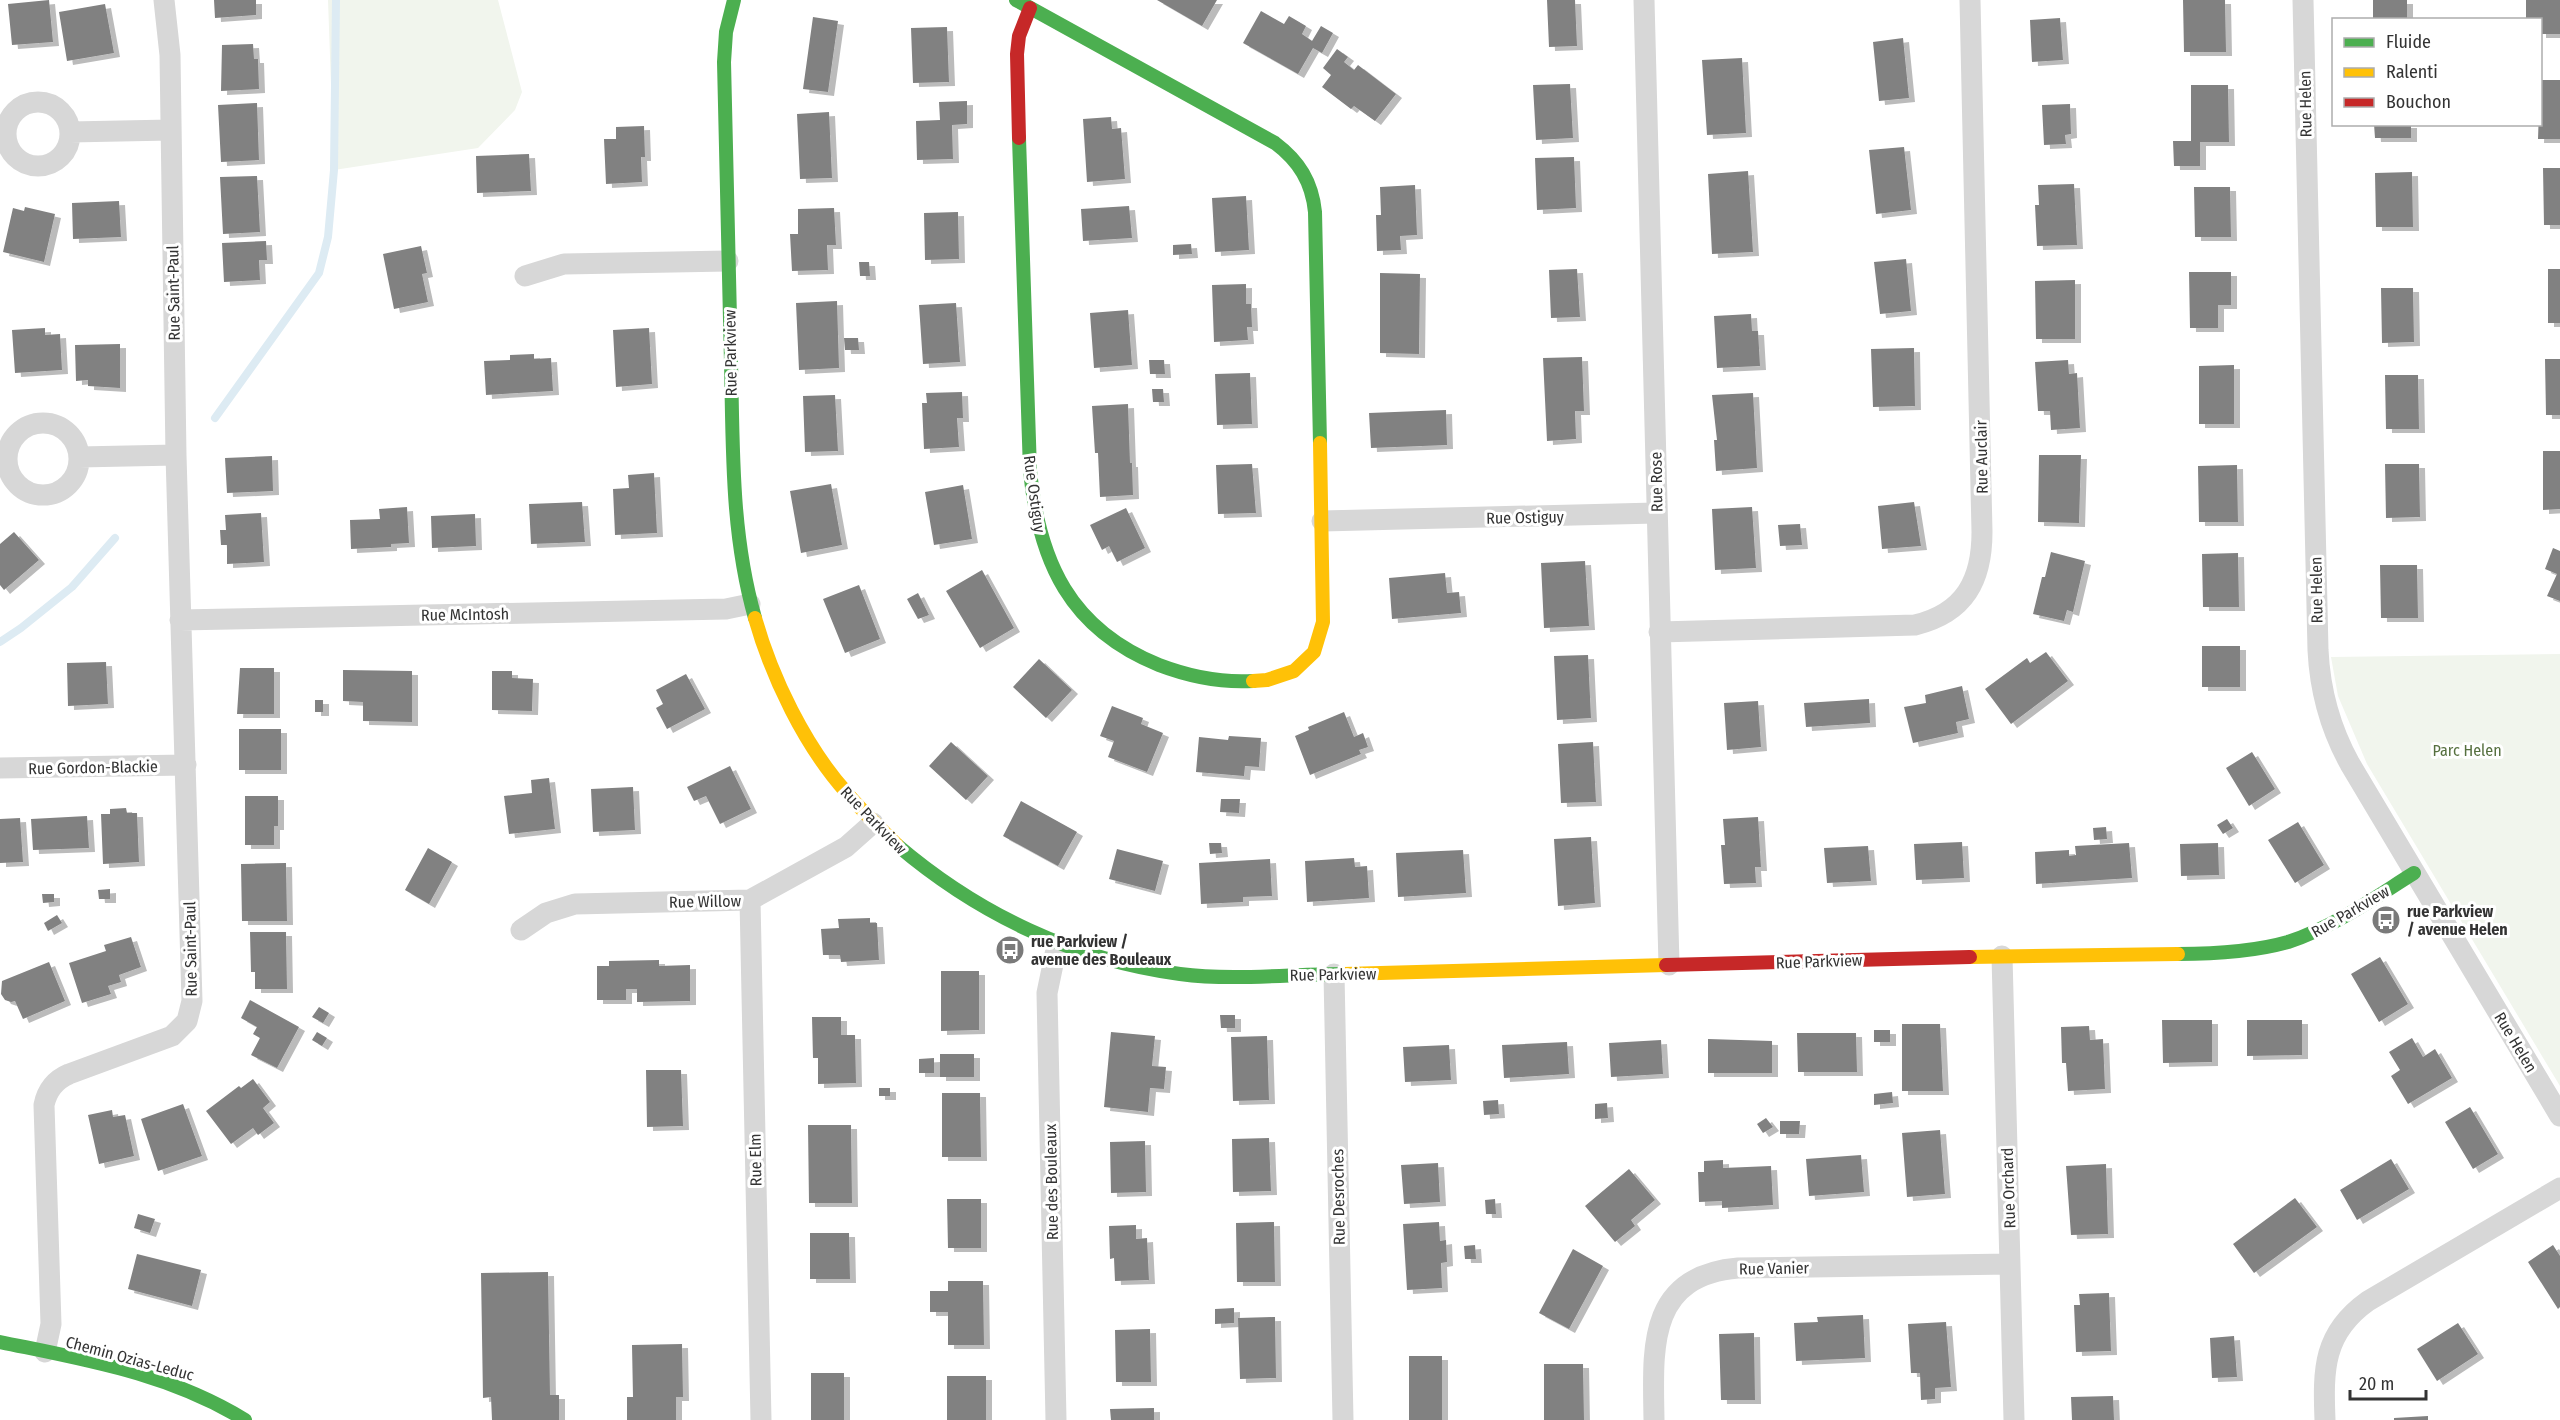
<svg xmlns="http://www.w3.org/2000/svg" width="2560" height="1420" viewBox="0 0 2560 1420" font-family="'Fira Sans Condensed',sans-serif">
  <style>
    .green { fill: #f1f5ed }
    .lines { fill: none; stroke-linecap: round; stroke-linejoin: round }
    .stream { stroke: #ddebf3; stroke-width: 8 }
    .building { fill: #818181; filter: url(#shadow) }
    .street { stroke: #d7d7d7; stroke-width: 21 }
    .fast { stroke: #4caf50; stroke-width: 14 }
    .slow { stroke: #ffc107; stroke-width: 14 }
    .jam { stroke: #c62828; stroke-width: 14 }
    .labels { text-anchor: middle; stroke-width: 6; stroke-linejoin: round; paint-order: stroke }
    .street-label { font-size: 16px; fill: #333; stroke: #fff }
    .park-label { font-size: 16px; fill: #56703f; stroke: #fff }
    .poi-label { font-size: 16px; font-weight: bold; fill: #333; stroke: #fff; text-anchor: start }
  </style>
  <defs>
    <filter id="shadow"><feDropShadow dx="6" dy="4" stdDeviation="0" flood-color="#0004"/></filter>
  </defs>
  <rect width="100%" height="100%" fill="#fff"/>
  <path class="green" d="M328,0H498L522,92L515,110L478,148L334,170Z
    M2560,654V1086L2367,764L2338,696L2331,657Z"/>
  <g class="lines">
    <path class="stream" d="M215,418L319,273L328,237L334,170L336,0
      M0,642L21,628L72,587L115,538"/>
  </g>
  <path class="building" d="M49,0L53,42L12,45L8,4Z
    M214,0H256V15L215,18Z
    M1157,0H1217L1202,26Z
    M1547,0H1575L1577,46L1549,47Z
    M2183,0H2225L2226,52H2184Z
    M2373,0H2407V20H2373Z
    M2526,0H2560V34H2540V20H2526Z
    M105,4L114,53L67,61L59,12Z
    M1261,11L1284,24L1289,16L1306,26L1302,34L1312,41L1321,26L1333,33L1322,53L1313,48L1298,74L1243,43Z
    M813,17L838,21L828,92L803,89Z
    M2060,18L2063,60L2032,62L2030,20Z
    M947,27L949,82L913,83L911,28Z
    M1903,38L1909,98L1879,101L1873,42Z
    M253,44L254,59H258L259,89L221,91L222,45Z
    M1337,49L1348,57L1344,62L1354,70L1358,65L1396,94L1375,121L1354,106L1351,109L1322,87L1331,75L1323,68Z
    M1742,58L1746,133L1707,135L1702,60Z
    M2540,80H2560V139H2538Z
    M1570,84L1573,138L1536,140L1533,85Z
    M2191,85H2228L2229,142H2200V166H2174L2173,141H2191Z
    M967,101V124L952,125L953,159L917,160L916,121L940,120L939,102Z
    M257,103L259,160L221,162L218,105Z
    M2070,104L2071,134L2065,135L2066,144L2044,145L2042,105Z
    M829,112L832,178L800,179L797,114Z
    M1111,117L1112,129L1121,128L1125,179L1087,182L1083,119Z
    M2374,124H2411V138H2375Z
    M644,126L645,157H641L642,182L606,184L604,139H616V127Z
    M1904,147L1911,210L1876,214L1869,150Z
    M529,154L531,191L477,193L476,156Z
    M1574,157L1576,208L1537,210L1535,158Z
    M2543,168H2560V225H2544Z
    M1748,171L1753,252L1712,254L1708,174Z
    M2412,172L2413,227H2376L2375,173Z
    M257,176L260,232L223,234L220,177Z
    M2074,184L2077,245L2037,246L2035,205H2039L2038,185Z
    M1415,185L1417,235L1400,236L1401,250L1377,251L1376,215H1381L1380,187Z
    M2194,187H2230L2231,237H2195Z
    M1246,196L1249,250L1215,252L1212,198Z
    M119,201L121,237L73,239L72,203Z
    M1129,206L1132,238L1083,241L1081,209Z
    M25,207L55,214L44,262L3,252L13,208L24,211Z
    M834,208L836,245H827L828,270L792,271L790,234H798V209Z
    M958,212L959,259L925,260L924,213Z
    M266,241L267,260H259L260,280L224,282L222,243Z
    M1191,244L1192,254L1173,255V245Z
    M421,246L427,273L422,274L428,302L394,309L383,254Z
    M1906,259L1911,311L1880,314L1874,262Z
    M859,262H869L870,276H860Z
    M1577,269L1580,317L1551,318L1549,270Z
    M2548,269H2560V323H2548Z
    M2189,272H2231V305H2218V328H2190Z
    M1380,273L1420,274L1419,354L1380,353Z
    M2075,280V339H2036L2035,281Z
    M1246,284V304H1251L1252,327H1247L1248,340L1214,342L1212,285Z
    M2381,288H2413L2414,342L2382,343Z
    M837,301L839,368L799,370L796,303Z
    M956,303L960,362L923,364L919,305Z
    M1128,310L1132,365L1094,368L1090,313Z
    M1751,314L1752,331H1758L1760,366L1717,368L1714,316Z
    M45,328V335L60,334L62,370L15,373L12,330Z
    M649,328L652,384L616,387L613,330Z
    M844,338H858L859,350H845Z
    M120,344V388L88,386V380L76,381L75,345Z
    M1914,348L1915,406L1873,407L1871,349Z
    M534,354V359L551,358L553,391L486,395L484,361L510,360V355Z
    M1582,357L1584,411H1575L1576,439L1547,441L1543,358Z
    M2545,359H2560V415H2546Z
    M1149,360H1164L1165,374H1150Z
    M2068,360L2069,374L2077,373L2080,428L2051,430L2050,411H2038L2035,362Z
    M2234,365V424H2199V366Z
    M1250,373L1252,424L1217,425L1215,374Z
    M2385,375H2418L2419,429H2386Z
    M1152,389H1163L1164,402H1153Z
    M962,392L963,418H957L959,447L924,449L922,403H927L926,393Z
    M1753,393L1757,468L1716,471L1714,440H1717L1712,395Z
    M835,395L838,451L805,452L803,396Z
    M1128,404L1130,463H1132L1133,495L1100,497L1098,453H1095L1092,406Z
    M1446,410L1447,445L1371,448L1369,413Z
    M2543,451H2560V509L2543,510Z
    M2039,455H2081L2079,523L2038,522Z
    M272,456L273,491L227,493L225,458Z
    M1252,464L1256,513L1218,514L1216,465Z
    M2385,464H2419L2420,517L2386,518Z
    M2237,465L2238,522H2199L2198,466Z
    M654,473L657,533L615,535L613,489L629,488L628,475Z
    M831,484L842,545L801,553L790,491Z
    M963,485L972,539L934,545L925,492Z
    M582,502L585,542L531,544L529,504Z
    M1914,502L1921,546L1882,549L1878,506Z
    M407,507L409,543L391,544V547L351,549L350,520L380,519L379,509Z
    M1752,507L1756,568L1715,570L1712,509Z
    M1126,508L1145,548L1117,562L1109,546L1102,550L1090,525Z
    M261,513L264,562L227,564V545H221L220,530H226L225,515Z
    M475,514L476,546L432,548L431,516Z
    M1800,524L1802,545L1780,546L1778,525Z
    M14,532L39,560L4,590L0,585V544Z
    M2553,548L2560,551V601L2547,596L2557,574L2545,569Z
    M2051,552L2085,561L2073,612L2067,610L2064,621L2033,614L2042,577H2045Z
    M2238,553L2239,607H2203L2202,554Z
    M1585,561L1589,626L1544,628L1541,563Z
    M2380,565H2417L2418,618H2381Z
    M982,570L1014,628L980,648L946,591Z
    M1445,573L1447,593L1459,592L1461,613L1392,619L1389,578Z
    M859,585L880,639L845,653L823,599Z
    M918,593L929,615L918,619L907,599Z
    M2202,646H2240V687H2202Z
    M2046,652L2068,681L2011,724L1985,689L2027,658L2030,663Z
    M1588,655L1591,718L1557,720L1554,656Z
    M1039,659L1072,690L1046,718L1013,687Z
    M106,662L108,704L68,706L67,663Z
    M240,668H274V714H237Z
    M343,670L412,671V722L363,721V702L343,701Z
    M492,671H512V678L533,679L532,711L492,710Z
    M686,674L705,709L667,729L656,708L663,704L656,690Z
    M1962,686L1969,719L1956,722L1958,733L1913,743L1904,707L1926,703L1925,695Z
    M1869,699L1870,723L1806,727L1804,703Z
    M315,700H323V712H315Z
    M1758,701L1761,747L1727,750L1724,703Z
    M1112,706L1143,718L1141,724L1163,733L1147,772L1108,757L1114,741L1100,736Z
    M1344,712L1354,737L1363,733L1368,747L1359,750L1361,754L1310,775L1295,736L1309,730L1308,727Z
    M239,729H281V770H239Z
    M1229,736L1261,738L1259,767L1245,766L1244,776L1196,772L1199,737L1228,740Z
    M951,742L988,776L966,800L929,766Z
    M1593,742L1596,802L1561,803L1558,744Z
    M2252,752L2275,789L2249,806L2226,768Z
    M730,766L751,809L720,824L706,796L694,801L687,787Z
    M549,778L555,829L509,834L504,796L532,793L531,780Z
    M633,787L635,830L593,832L591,789Z
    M245,796H278V826H274V845H245Z
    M1221,799H1240L1239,813L1220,812Z
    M1021,801L1077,832L1058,866L1003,836Z
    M126,808L127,813H137L139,862L103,864L101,814H110V809Z
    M87,816L89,848L33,850L31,819Z
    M1758,817L1761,867H1755L1756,883L1724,884L1721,845H1725L1723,819Z
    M20,818L23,862L0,863V819Z
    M2227,819L2233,828L2223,834L2217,825Z
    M2298,822L2324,865L2295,883L2268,840Z
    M2106,827L2107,839L2094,840L2093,828Z
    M1591,837L1595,903L1558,906L1554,839Z
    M1962,842L1964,878L1916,880L1914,844Z
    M1209,843H1221L1222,853L1210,854Z
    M2129,843L2132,878L2036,884L2035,852L2069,850V856L2076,855L2075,846Z
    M2218,843L2219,875L2181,876L2180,844Z
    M1868,846L1871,881L1827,883L1824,848Z
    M428,848L452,862L429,904L405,890Z
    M1117,849L1163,861L1155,891L1109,879Z
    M1463,850L1466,893L1398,897L1396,853Z
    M1354,858L1355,867L1367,866L1369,898L1307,902L1305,861Z
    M1270,859L1272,896L1243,897V902L1201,904L1199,863Z
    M286,863L287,921H242L241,864Z
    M110,889V899H99L98,890Z
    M42,894H54V902L43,903Z
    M57,915L62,923L48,931L44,923Z
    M870,918V923H877L879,960L841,962L840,955H823L821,929L839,928L838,919Z
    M250,932H286L287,989H255V972H251Z
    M131,937L141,967L119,975L121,982L108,986L111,994L82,1003L69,963L106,951L104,945Z
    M2380,957L2408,1004L2379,1022L2351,974Z
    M659,960V966L690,965V1001L637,1002V989H626V1000H597V966H609V961Z
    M49,962L65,1001L23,1019L15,1001L11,1002L5,1000L1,994L2,981Z
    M941,971H979V1030L941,1031Z
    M250,1000L299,1027L277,1068L251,1055L260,1038L253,1034L257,1027L241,1018Z
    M319,1007L329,1013L323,1023L312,1017Z
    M1220,1015H1235V1028H1221Z
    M812,1017H841V1035H855L856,1083L818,1084V1058H813Z
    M2162,1020H2212V1062L2163,1063Z
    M2247,1020H2302V1055L2247,1056Z
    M1902,1024H1940L1943,1091H1902Z
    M2089,1026L2090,1040L2103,1039L2105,1089L2068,1091L2066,1063H2062L2061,1027Z
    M1874,1030H1890V1042H1874Z
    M317,1032L327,1038L322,1046L312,1040Z
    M1111,1032L1155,1036L1152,1066L1166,1067L1164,1089L1150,1088L1148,1112L1104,1107Z
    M1797,1033H1856L1857,1072H1798Z
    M1267,1036L1269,1100L1233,1101L1231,1037Z
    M2412,1038L2423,1057L2435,1049L2452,1078L2408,1104L2391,1076L2400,1070L2389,1052Z
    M1708,1039L1772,1041V1073H1708Z
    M1661,1040L1663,1074L1611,1077L1609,1043Z
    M1567,1042L1569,1074L1504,1078L1502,1045Z
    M1449,1045L1451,1080L1405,1082L1403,1047Z
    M940,1054H974V1077H940Z
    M934,1058V1073H919V1059Z
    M646,1070H681L683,1126L647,1127Z
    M253,1079L270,1102L263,1108L274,1123L258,1135L253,1128L231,1144L206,1111L239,1086L241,1088Z
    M879,1088H890V1096H879Z
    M1892,1092L1893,1103L1874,1105V1094Z
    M942,1093H980L981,1157H942Z
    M1498,1100L1499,1114L1484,1115L1483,1101Z
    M1607,1103L1608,1118L1595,1119V1104Z
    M183,1104L202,1156L158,1171L141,1119Z
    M2470,1107L2498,1154L2473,1169L2445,1122Z
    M112,1110L113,1117L125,1115L134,1156L99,1164L88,1115Z
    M1766,1118L1773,1127L1763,1133L1757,1124Z
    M1780,1121H1800L1799,1134H1780Z
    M808,1125H851L852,1203H809Z
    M1940,1130L1945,1194L1907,1197L1902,1133Z
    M1269,1138L1271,1191L1233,1192L1232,1139Z
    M1145,1141L1146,1192L1111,1193L1110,1142Z
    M1861,1155L1864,1192L1809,1196L1806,1159Z
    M2391,1159L2409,1189L2357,1220L2340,1190Z
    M1723,1160V1168L1771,1166L1773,1205L1722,1208V1201L1699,1202L1698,1172H1704V1161Z
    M1438,1163L1440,1202L1404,1204L1401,1165Z
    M2106,1164L2108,1234L2071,1235L2066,1166Z
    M1629,1169L1655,1200L1631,1220L1635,1226L1615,1242L1585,1206Z
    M2295,1198L2317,1227L2254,1273L2233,1244Z
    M947,1199H981V1248H948Z
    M1495,1199L1496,1214H1486L1485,1200Z
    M138,1214L155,1219L150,1233L134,1228Z
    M1274,1222L1275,1282H1237L1236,1223Z
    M1439,1222L1440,1241L1446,1240L1447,1262L1441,1263L1442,1288L1407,1290L1403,1224Z
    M1136,1225V1239L1147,1238L1149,1280L1115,1281L1114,1258L1110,1259L1109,1226Z
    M810,1233H849L850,1279H810Z
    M1475,1245L1476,1259H1465L1464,1246Z
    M2553,1245L2560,1256V1307L2558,1309L2528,1262Z
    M1573,1249L1603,1266L1569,1329L1539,1313Z
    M137,1254L201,1270L192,1306L128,1289Z
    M548,1272L550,1395H559V1420H492L491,1397L483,1398L481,1273Z
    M948,1281H983L984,1345H948V1312H930V1291H948Z
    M2109,1293L2111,1351L2076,1352L2074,1305H2080L2079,1294Z
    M1234,1308V1323L1215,1324V1309Z
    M1863,1315L1865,1358L1796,1361L1794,1323L1818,1322L1817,1317Z
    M1275,1317L1276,1378L1240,1379L1238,1318Z
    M1946,1322L1951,1387L1935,1388V1399L1921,1400L1920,1373H1911L1908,1324Z
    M2458,1323L2478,1354L2437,1381L2417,1349Z
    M1150,1329L1151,1382H1116L1115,1330Z
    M1754,1333L1755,1400H1721L1719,1334Z
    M2234,1336L2237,1377L2212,1378L2210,1338Z
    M682,1344L683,1397H676V1420H627V1397H633L632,1345Z
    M1409,1356H1442V1420H1409Z
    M1544,1364H1583L1584,1420H1544Z
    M811,1373H844V1420H811Z
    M947,1376H986V1420H947Z
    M2113,1396L2114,1420H2072L2071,1397Z
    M1154,1408V1420H1111L1110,1409Z
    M2428,1416V1420H2394V1418Z"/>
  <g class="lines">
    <path class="street" d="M1644,0L1669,965
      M2303,0L2318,650C2320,692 2330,728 2350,764L2560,1116
      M6 134a32 32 0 1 1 64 0a32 32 0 1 1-64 0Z
      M70,132L171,130
      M525,276L564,264L728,261
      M7 459a36 36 0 1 1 72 0a36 36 0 1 1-72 0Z
      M79,457L176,455
      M1322,521L1656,513
      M180,620L726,609L750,604
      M1659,632L1915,625C1965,613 1982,580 1982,532L1970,0
      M0,768L186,765
      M750,900L761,1420
      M521,930L546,913L575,904L750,900L846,847L873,823
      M2002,956L2014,1420
      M1334,974L1343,1420
      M45,1352L51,1324L44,1105C47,1090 55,1080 69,1074L172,1036L187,1021L192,1001L176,455L170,55L164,0
      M1056,1420L1047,993L1057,945
      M1654,1420C1653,1350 1646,1276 1738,1268L2010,1264
      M2325,1420C2323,1369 2323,1333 2368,1301L2560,1188"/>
    <path class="fast" d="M734,0L726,32L724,62C726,162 729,262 731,362C733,449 731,534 755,618
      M1016,0L1275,143C1299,161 1312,182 1315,212L1320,443
      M1019,138L1030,471C1039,562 1070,629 1159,665C1188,676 1221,683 1253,681
      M897,845C978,914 1074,960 1180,974C1232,981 1291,974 1344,974
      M2178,954C2215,954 2253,952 2288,942C2334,927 2374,898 2414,873
      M0,1342C87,1360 168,1373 245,1420"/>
    <path class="slow" d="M755,618C772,678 805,746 846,792C862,811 880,828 897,845
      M1253,681L1267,680L1294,671L1314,652L1323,622L1320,443
      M1970,957L2178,954
      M1344,974L1666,965"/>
    <path class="jam" d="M1019,138L1017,54L1019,36L1030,8
      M1666,965L1970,957"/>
  </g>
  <defs>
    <g id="bus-disc" transform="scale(1.5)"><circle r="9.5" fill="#7a7a7a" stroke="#fff"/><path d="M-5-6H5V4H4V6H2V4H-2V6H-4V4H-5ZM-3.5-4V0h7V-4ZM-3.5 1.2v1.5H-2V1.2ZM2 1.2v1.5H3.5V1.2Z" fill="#fff"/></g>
  </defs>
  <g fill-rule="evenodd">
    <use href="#bus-disc" x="2386" y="920"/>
    <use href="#bus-disc" x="1010" y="950"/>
  </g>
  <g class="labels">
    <g class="street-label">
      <text transform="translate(2305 104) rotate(-91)" y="6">Rue Helen</text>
      <text transform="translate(173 293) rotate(-91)" y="6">Rue Saint-Paul</text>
      <text transform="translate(730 353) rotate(-91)" y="6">Rue Parkview</text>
      <text transform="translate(1981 457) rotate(-91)" y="6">Rue Auclair</text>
      <text transform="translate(1656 482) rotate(-91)" y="6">Rue Rose</text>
      <text transform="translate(1035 494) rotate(82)" y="6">Rue Ostiguy</text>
      <text transform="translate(1525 517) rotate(-1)" y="6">Rue Ostiguy</text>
      <text transform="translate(2316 590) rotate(-91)" y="6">Rue Helen</text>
      <text transform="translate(465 614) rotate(-1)" y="6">Rue McIntosh</text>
      <text transform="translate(93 767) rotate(-1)" y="6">Rue Gordon-Blackie</text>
      <text transform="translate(874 820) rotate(46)" y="6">Rue Parkview</text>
      <text transform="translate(705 901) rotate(-1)" y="6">Rue Willow</text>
      <text transform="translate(2350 911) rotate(-30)" y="6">Rue Parkview</text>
      <text transform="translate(190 949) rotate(-91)" y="6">Rue Saint-Paul</text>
      <text transform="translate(1819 961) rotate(-2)" y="6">Rue Parkview</text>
      <text transform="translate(1333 974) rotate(-1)" y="6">Rue Parkview</text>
      <text transform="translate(2516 1042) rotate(59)" y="6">Rue Helen</text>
      <text transform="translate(755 1160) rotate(-91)" y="6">Rue Elm</text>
      <text transform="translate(1051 1182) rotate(-91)" y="6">Rue des Bouleaux</text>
      <text transform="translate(2008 1188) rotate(-92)" y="6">Rue Orchard</text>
      <text transform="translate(1338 1197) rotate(-91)" y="6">Rue Desroches</text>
      <text transform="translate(1774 1268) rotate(-1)" y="6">Rue Vanier</text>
      <text transform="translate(130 1358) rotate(15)" y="6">Chemin Ozias-Leduc</text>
    </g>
    <g class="park-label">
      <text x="2467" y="756">Parc Helen</text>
    </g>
    <g class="poi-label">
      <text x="2407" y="917">rue Parkview<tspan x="2407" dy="18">/ avenue Helen</tspan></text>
      <text x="1031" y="947">rue Parkview /<tspan x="1031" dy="18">avenue des Bouleaux</tspan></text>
    </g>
  </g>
  <rect x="2332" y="18" width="210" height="108" fill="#ffffff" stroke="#adadad" stroke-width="1.5"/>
  <rect x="2344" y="38" width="30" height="9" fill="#4caf50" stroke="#adadad" stroke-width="1.5"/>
  <text x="2386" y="48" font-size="18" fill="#333333">Fluide</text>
  <rect x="2344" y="68" width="30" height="9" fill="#ffc107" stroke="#adadad" stroke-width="1.5"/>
  <text x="2386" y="78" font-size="18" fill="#333333">Ralenti</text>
  <rect x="2344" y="98" width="30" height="9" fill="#c62828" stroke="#adadad" stroke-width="1.5"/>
  <text x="2386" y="108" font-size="18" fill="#333333">Bouchon</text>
  <path d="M2350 1390v9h76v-9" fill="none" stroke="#333333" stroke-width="3"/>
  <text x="2359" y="1390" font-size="18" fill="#333333" stroke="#ffffff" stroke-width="4.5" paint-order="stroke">20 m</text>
</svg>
